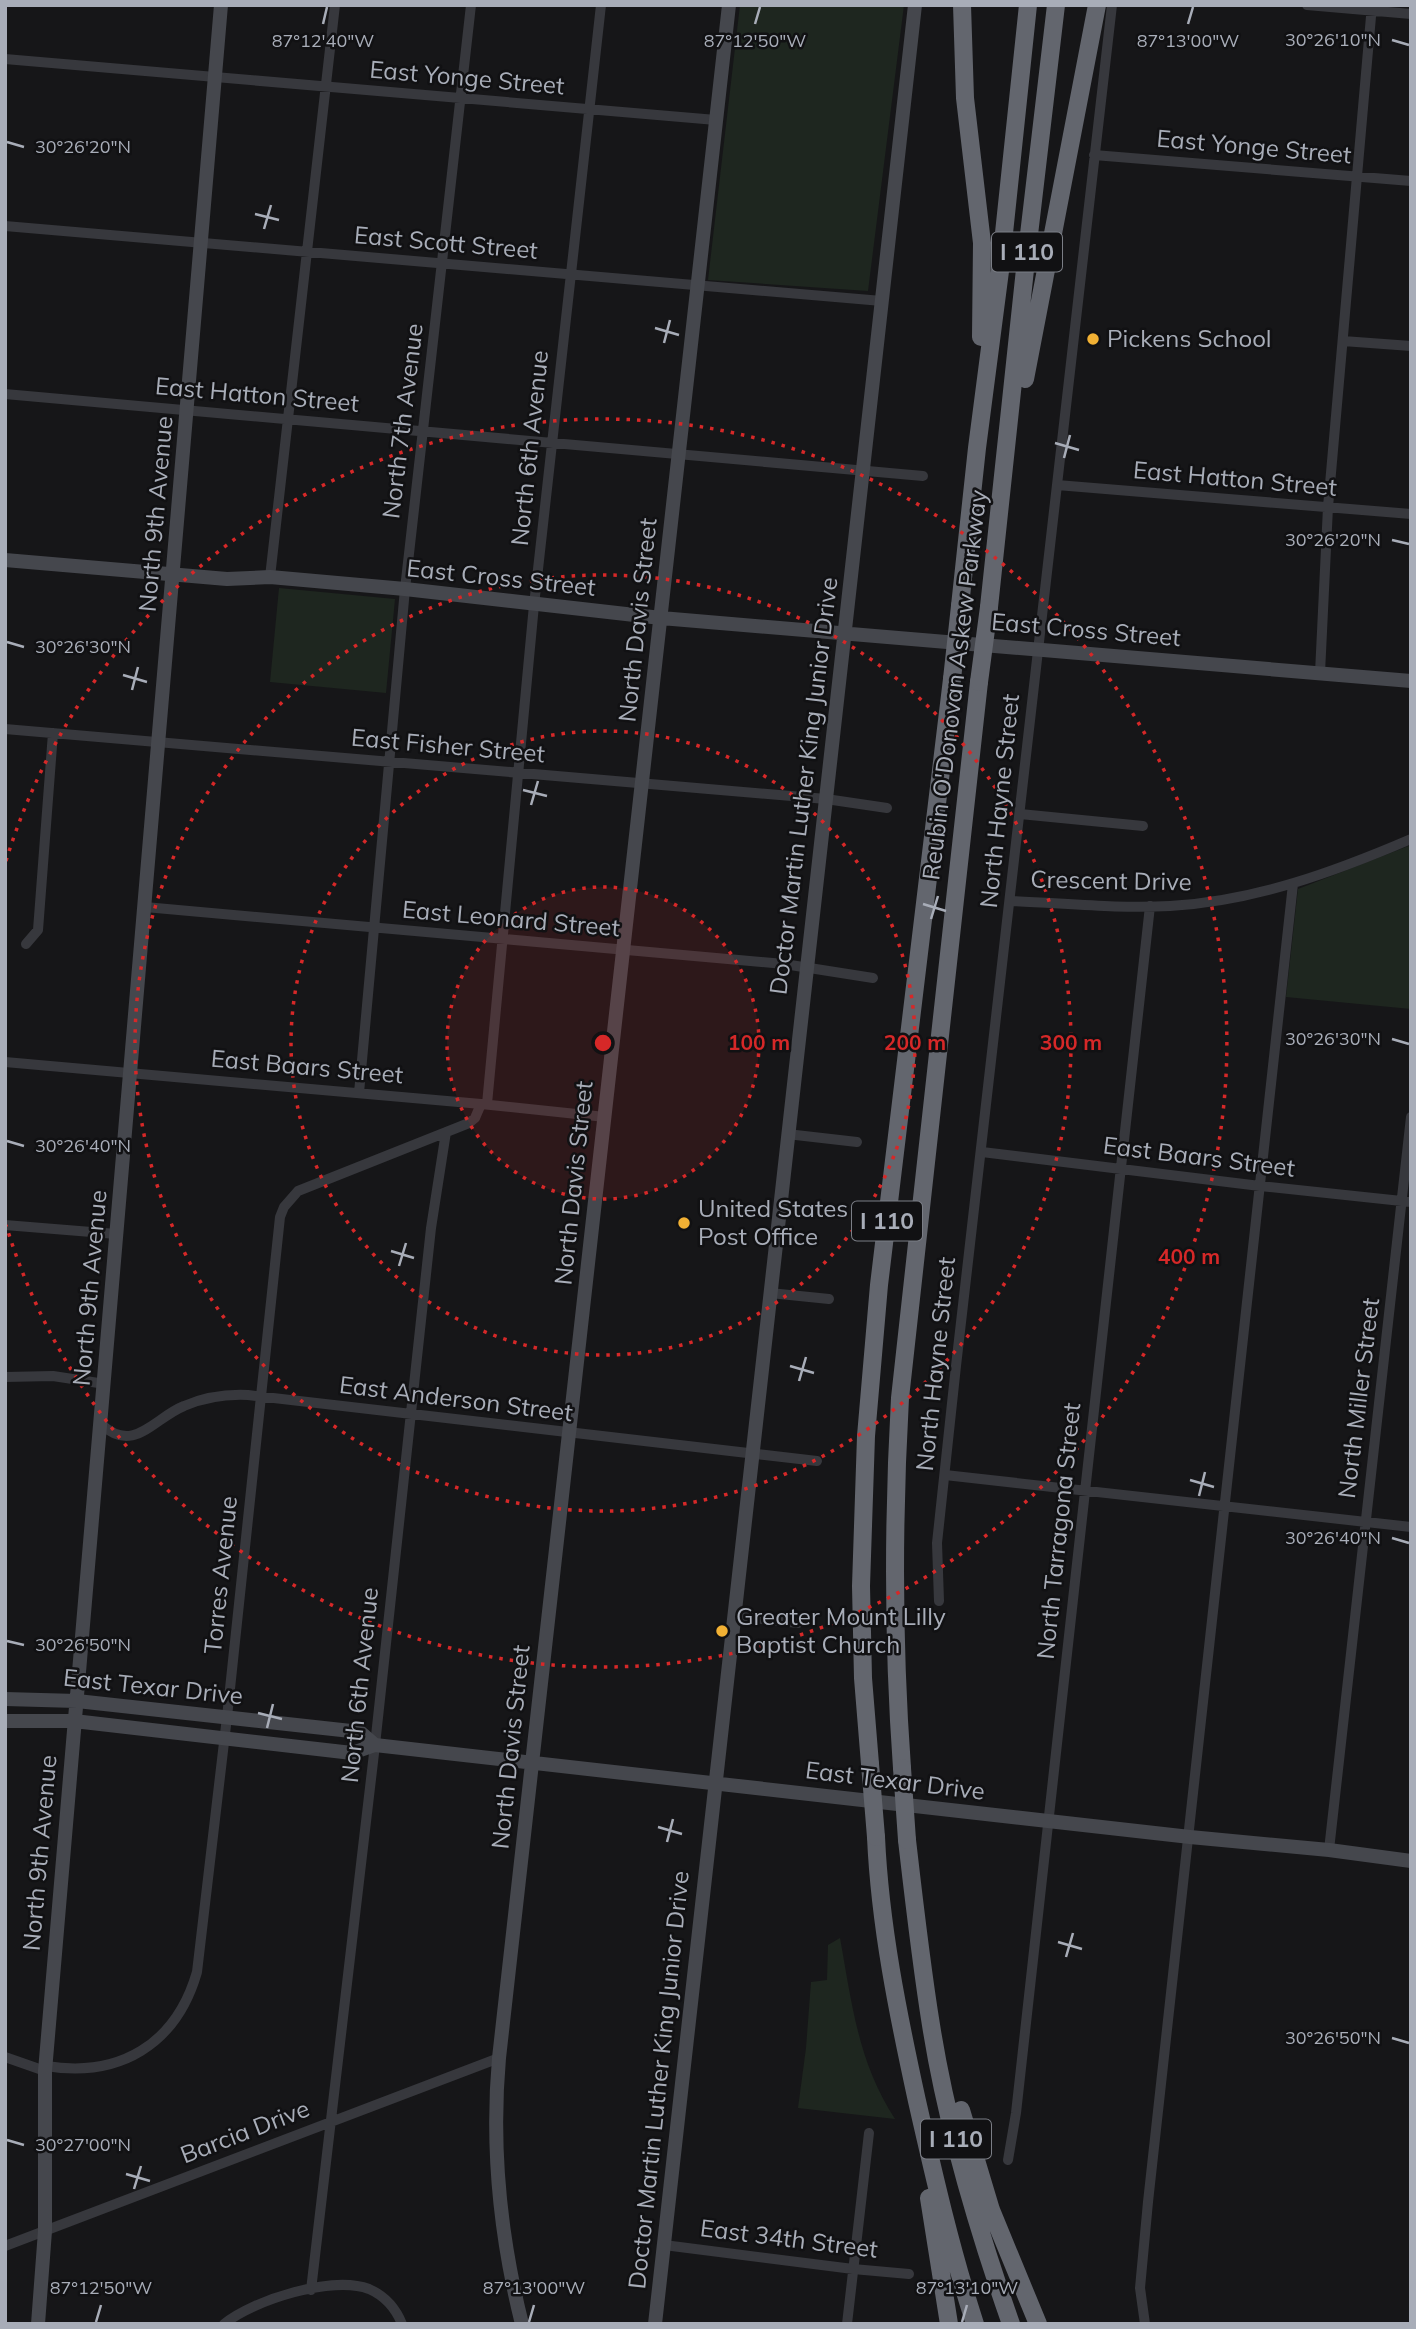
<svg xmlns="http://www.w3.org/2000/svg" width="1416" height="2329" viewBox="0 0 1416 2329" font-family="Mulish,sans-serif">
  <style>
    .green { fill: #1e261f }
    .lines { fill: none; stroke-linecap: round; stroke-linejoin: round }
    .street { stroke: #37383d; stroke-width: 10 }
    .secondary { stroke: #45474d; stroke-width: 14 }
    .highway { stroke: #63666e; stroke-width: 18 }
    .highway-bridge { stroke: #63666e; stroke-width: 18 }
    .ticks { fill: none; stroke: #a8adb8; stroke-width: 2.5 }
    .ring { fill: none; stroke: #d62828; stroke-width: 3.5; stroke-dasharray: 3.5 7 }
    .poi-dot { fill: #f2b134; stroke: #111113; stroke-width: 2.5 }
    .labels { text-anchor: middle; stroke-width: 5; stroke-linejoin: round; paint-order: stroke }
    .shield { fill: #111113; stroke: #7b7e86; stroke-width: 2 }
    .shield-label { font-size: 23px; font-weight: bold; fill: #a8adb8 }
    .street-label { font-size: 24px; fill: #a8adb8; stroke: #111113 }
    .poi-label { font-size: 24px; fill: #a8adb8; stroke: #111113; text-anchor: start }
    .ticks-label { font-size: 18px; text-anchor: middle; fill: #a8adb8; stroke: #111113; stroke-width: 5; stroke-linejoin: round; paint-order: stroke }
    .centre { fill: #d62828; stroke: #111113; stroke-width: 3.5 }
    .ring-label { font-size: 21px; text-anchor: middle; font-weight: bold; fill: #d62828; stroke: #111113; stroke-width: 5; stroke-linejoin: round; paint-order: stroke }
  </style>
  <rect width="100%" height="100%" fill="#161618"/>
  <path class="green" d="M740,5H904L868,291L708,280Z
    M279,588L395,599L386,693L270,682Z
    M1411,845V1009L1286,997L1298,889Z
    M840,1938C852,2004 858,2062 895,2119L798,2108L806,2048L811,1982L827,1980L828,1945Z"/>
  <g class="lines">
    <path class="street" d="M1307,5L1411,14
      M5,59L716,120
      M1094,155L1411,181
      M5,226L882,301
      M1343,341L1411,346
      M5,394L923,476
      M1057,485L1411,514
      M270,577L335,5
      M1320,673L1328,507L1372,5
      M5,729L826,799L887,808
      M1020,814L1143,826
      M1010,901C1063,903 1118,909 1170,906C1255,901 1334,872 1411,839
      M145,907L784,964L873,978
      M26,944L38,930L53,733
      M5,1062L481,1104L605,1117
      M359,1093L405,589L471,5
      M487,1104L534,605L601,5
      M787,1134L857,1142
      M982,1152L1260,1186L1411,1202
      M5,1225L116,1234
      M770,1293L829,1299
      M5,1377L53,1376L105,1384
      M102,1425C134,1454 154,1418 184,1406C205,1397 226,1394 248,1395L817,1461
      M945,1475L1411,1527
      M939,1601L937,1543L956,1366L1112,5
      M734,1616L798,1623
      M1329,1850L1411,1117
      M5,2057L45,2071
      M46,2066C119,2078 176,2045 197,1972L227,1717L280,1217L284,1207L298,1191L469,1123L475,1118L481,1104
      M1008,2160L1016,2113L1150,906
      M664,2245L853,2269L909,2274
      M5,2246L499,2058
      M311,2290L375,1745L431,1228L446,1132
      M224,2324C253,2300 333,2275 369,2289C385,2296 396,2309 402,2324
      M847,2324L869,2133
      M1145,2324L1140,2288L1148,2202L1293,884"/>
    <path class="secondary" d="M5,560L227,579L270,577L405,589L661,618L1411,681
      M5,1699L77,1701L360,1732L375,1745
      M5,1721H74L352,1753L375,1745L1190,1837L1329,1850L1411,1861
      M38,2324L45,2231V2071L221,5
      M522,2324C500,2236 491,2148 499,2058L729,5
      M655,2324L915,5"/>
    <path class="highway" d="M962,5L965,98L982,243L981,337
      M1025,379L1097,5
      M960,606L977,448L1000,271L1028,5
      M989,607L1026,260L1056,5
      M870,1764L863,1678L861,1586L866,1436L879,1285L952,679
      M902,1768C893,1644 893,1522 900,1398L979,682
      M876,1837C880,1926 898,2014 917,2101C934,2176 951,2250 975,2324
      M907,1840C914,1901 921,1963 931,2025C947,2127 977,2227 1011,2324
      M961,2110L991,2210L1038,2324
      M929,2198L949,2324"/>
    <path class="highway-bridge" d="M952,679L960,606
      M979,682L989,607
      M870,1764L876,1837
      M902,1768L907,1840"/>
  </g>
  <path class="ticks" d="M323,24L327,7M755,24L760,7M1188,24L1193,7M1392,40L1409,45M7,142L24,147M255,214L279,220M264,229L271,205M655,328L679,335M664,343L670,320M1055,443L1079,450M1064,458L1070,435M1392,540L1409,544M7,642L24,647M123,675L147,682M132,690L138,667M523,790L547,796M531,805L538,781M923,904L946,911M931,919L938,896M1392,1039L1409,1044M7,1141L24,1146M391,1251L414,1258M399,1266L406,1243M790,1366L814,1373M799,1381L806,1357M1190,1480L1214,1487M1199,1496L1205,1472M1392,1538L1409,1543M7,1641L24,1645M258,1713L282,1719M267,1728L273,1704M658,1827L682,1834M667,1842L673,1819M1058,1942L1082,1949M1066,1957L1073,1933M1392,2038L1409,2043M7,2140L24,2145M126,2174L150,2181M134,2189L141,2166M96,2322L101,2305M529,2322L534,2305M962,2322L967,2305"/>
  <circle cx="603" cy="1043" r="156" fill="#d62828" fill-opacity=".12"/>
  <g class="ring">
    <circle cx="603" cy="1043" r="156"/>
    <circle cx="603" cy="1043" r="312"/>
    <circle cx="603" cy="1043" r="468"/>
    <path d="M6 861A624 624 0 1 1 6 1225"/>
  </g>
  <g class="poi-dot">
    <circle cx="1093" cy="339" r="7"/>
    <circle cx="684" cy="1223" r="7"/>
    <circle cx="722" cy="1631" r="7"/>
  </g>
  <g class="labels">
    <g class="shield">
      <rect x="992" y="232.5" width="70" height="39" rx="5"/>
      <rect x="852" y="1201.5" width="70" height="39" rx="5"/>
      <rect x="921" y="2119.5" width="70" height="39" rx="5"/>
    </g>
    <g class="shield-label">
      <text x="1027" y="260">I 110</text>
      <text x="887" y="1229">I 110</text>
      <text x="956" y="2147">I 110</text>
    </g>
    <g class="street-label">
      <text transform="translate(467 78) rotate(5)" y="8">East Yonge Street</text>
      <text transform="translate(1254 147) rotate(5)" y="8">East Yonge Street</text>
      <text transform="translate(446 243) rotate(5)" y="8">East Scott Street</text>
      <text transform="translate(257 395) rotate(5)" y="8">East Hatton Street</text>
      <text transform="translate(403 421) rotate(-83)" y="8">North 7th Avenue</text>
      <text transform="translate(530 448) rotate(-84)" y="8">North 6th Avenue</text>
      <text transform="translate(1235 479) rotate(5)" y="8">East Hatton Street</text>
      <text transform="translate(156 514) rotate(-85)" y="8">North 9th Avenue</text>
      <text transform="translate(501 578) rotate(6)" y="8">East Cross Street</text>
      <text transform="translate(638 620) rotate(-84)" y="8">North Davis Street</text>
      <text transform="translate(1086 630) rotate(5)" y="8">East Cross Street</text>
      <text transform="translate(955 685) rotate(-83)" y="8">Reubin O'Donovan Askew Parkway</text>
      <text transform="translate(448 746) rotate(5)" y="8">East Fisher Street</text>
      <text transform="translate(804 786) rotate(-83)" y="8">Doctor Martin Luther King Junior Drive</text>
      <text transform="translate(1000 801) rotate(-84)" y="8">North Hayne Street</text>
      <text transform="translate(1111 881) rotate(1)" y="8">Crescent Drive</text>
      <text transform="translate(511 919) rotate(5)" y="8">East Leonard Street</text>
      <text transform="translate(307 1067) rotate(5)" y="8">East Baars Street</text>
      <text transform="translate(1199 1157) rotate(7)" y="8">East Baars Street</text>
      <text transform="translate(574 1183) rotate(-84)" y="8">North Davis Street</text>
      <text transform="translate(90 1288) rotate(-85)" y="8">North 9th Avenue</text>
      <text transform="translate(936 1364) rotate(-84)" y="8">North Hayne Street</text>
      <text transform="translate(1359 1398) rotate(-83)" y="8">North Miller Street</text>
      <text transform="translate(456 1399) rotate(7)" y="8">East Anderson Street</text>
      <text transform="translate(1059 1531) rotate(-84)" y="8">North Tarragona Street</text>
      <text transform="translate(221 1575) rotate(-84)" y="8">Torres Avenue</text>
      <text transform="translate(360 1685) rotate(-84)" y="8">North 6th Avenue</text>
      <text transform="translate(153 1687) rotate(6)" y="8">East Texar Drive</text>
      <text transform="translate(511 1747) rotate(-84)" y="8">North Davis Street</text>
      <text transform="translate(895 1781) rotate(7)" y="8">East Texar Drive</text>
      <text transform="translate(40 1853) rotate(-85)" y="8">North 9th Avenue</text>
      <text transform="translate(659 2080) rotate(-84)" y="8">Doctor Martin Luther King Junior Drive</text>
      <text transform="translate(245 2132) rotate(-21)" y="8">Barcia Drive</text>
      <text transform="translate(789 2239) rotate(7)" y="8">East 34th Street</text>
    </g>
    <g class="poi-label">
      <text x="1107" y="347">Pickens School</text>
      <text x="698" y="1217">United States<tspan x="698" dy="28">Post Office</tspan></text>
      <text x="736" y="1625">Greater Mount Lilly<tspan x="736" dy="28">Baptist Church</tspan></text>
    </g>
  </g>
  <g class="ticks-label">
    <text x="1333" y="46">30°26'10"N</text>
    <text x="323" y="47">87°12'40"W</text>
    <text x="755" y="47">87°12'50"W</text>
    <text x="1188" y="47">87°13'00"W</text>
    <text x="83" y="153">30°26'20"N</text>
    <text x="1333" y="546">30°26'20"N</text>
    <text x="83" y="653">30°26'30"N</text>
    <text x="1333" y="1045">30°26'30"N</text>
    <text x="83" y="1152">30°26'40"N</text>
    <text x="1333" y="1544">30°26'40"N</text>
    <text x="83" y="1651">30°26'50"N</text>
    <text x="1333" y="2044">30°26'50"N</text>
    <text x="83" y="2151">30°27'00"N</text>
    <text x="101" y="2294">87°12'50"W</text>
    <text x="534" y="2294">87°13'00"W</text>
    <text x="967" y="2294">87°13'10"W</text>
  </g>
  <circle cx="603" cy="1043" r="10" class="centre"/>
  <g class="ring-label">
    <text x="759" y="1050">100 m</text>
    <text x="915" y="1050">200 m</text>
    <text x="1071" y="1050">300 m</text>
    <text x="1189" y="1264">400 m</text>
  </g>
  <rect width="1416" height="2329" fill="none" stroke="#a8adb8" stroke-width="14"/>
</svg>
